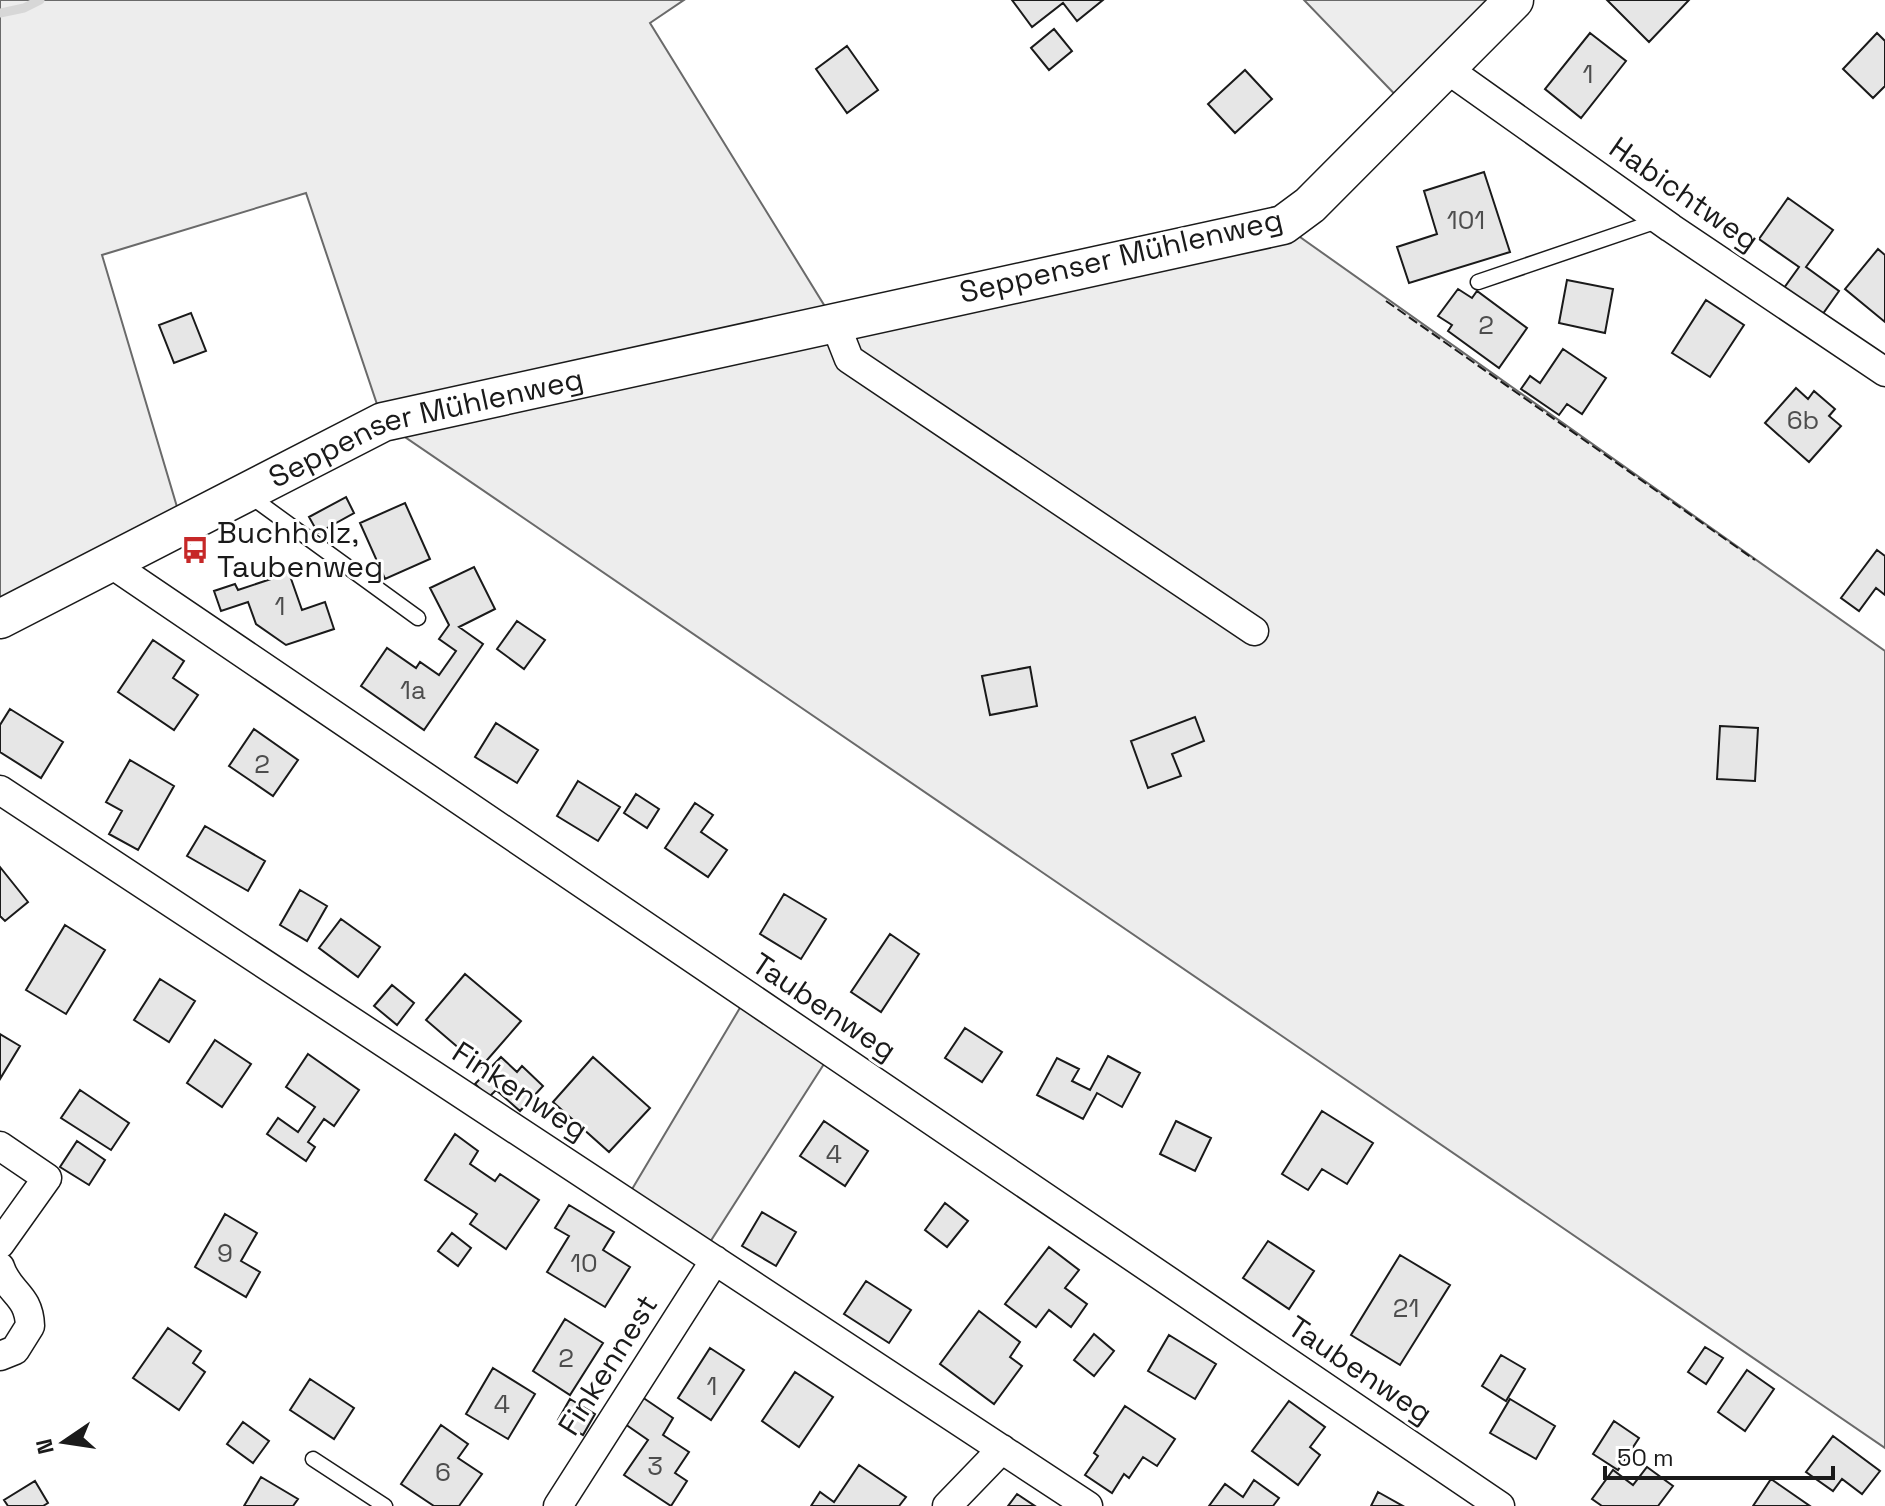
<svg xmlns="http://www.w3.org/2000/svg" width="1885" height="1506" viewBox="0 0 1885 1506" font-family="'Space Grotesk',sans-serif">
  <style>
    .built { fill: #ededed; stroke: #6a6a6a; stroke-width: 2 }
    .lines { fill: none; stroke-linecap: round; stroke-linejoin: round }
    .stream { stroke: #d7d7d7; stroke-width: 9 }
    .building { fill: #e6e6e6; stroke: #1a1a1a; stroke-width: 2 }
    .lane-casing { stroke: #1a1a1a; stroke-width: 17 }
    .street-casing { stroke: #1a1a1a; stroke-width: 31 }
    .secondary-casing { stroke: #1a1a1a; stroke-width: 41 }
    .lane { stroke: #fff; stroke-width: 14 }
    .street { stroke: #fff; stroke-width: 28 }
    .secondary { stroke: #fff; stroke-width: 38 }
    .fence { stroke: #1a1a1a; stroke-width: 2; stroke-dasharray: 10 4; stroke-linecap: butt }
    .labels { text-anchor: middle; stroke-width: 6; stroke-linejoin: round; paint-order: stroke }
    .number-label { font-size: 26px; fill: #4d4d4d }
    .street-label { font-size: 30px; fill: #1a1a1a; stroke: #fff }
    .poi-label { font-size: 30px; fill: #1a1a1a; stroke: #fff; text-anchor: start }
  </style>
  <rect width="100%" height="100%" fill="#fff"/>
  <path class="built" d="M0,0H684L650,23L834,321L1283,225L1885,651V1448L383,422L306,193L102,255L183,527L0,619Z
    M1304,0H1514L1409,109Z
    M747,996L831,1053L703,1253L625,1201Z"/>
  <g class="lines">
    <path class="stream" d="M0,13L24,8L40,0"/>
  </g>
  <path class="building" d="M1012,0H1103L1077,21L1063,3L1032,27Z
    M1607,0H1689L1649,42Z
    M1054,29L1072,51L1049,70L1031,48Z
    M1590,33L1626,61L1581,118L1545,89Z
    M1877,33L1885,41V86L1873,98L1843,69Z
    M847,46L878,90L847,113L816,69Z
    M1245,70L1272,99L1235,133L1208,104Z
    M1484,172L1510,252L1409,283L1397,247L1437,234L1424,191Z
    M1788,198L1833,230L1806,267L1839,291L1822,315L1784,288L1799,267L1759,239Z
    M1878,249L1885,255V322L1845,289Z
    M1567,280L1613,289L1605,333L1559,323Z
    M1458,289L1472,298L1477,291L1527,328L1499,368L1448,331L1452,325L1438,316Z
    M1706,300L1744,325L1710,377L1672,353Z
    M191,313L206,351L174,363L159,325Z
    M1563,349L1606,378L1582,414L1567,404L1559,415L1521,389L1530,376L1540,383Z
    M1796,388L1808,399L1814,391L1835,409L1829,416L1841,426L1809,462L1765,423Z
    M346,497L354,513L318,533L309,517Z
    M405,503L430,559L385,579L360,523Z
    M1877,550L1885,556V595L1876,588L1859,611L1841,598Z
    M474,567L495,609L459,627L483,644L424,730L361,686L387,648L416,668L420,662L439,675L456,651L439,639L449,625L430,588Z
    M289,573L302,610L325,602L334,629L286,645L256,624L248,602L221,611L214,591L235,584L238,590Z
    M517,621L545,640L524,669L497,649Z
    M153,640L184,661L173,678L198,695L174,730L118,692Z
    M1030,667L1037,706L990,715L982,676Z
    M10,709L63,742L41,778L0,752V725Z
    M1195,717L1204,741L1172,754L1181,776L1148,788L1131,741Z
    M496,723L538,750L517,783L475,757Z
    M1720,726L1758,728L1755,781L1717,779Z
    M254,729L298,760L273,796L229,766Z
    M130,760L174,786L138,850L109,834L122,811L106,802Z
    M578,781L620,807L598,841L557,816Z
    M636,794L659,809L647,828L624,813Z
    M695,803L713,815L701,832L727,850L708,877L665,848Z
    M205,826L265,861L248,891L187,856Z
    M0,867L28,902L5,921L0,916Z
    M300,890L327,906L307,941L280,925Z
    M784,894L826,919L801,959L760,934Z
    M341,919L380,947L358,977L319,948Z
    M65,925L105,950L66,1014L26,990Z
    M890,934L919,954L881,1012L851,992Z
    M465,974L521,1021L481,1067L426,1020Z
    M160,979L195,1001L169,1042L134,1020Z
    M392,985L414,1003L397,1025L374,1006Z
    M965,1028L1002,1052L982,1082L945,1058Z
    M0,1034L20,1046L0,1079Z
    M215,1040L251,1064L222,1107L187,1083Z
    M308,1054L359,1090L334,1126L324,1119L308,1142L315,1147L306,1161L267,1134L278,1118L298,1132L315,1107L286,1087Z
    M1108,1056L1140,1073L1122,1107L1097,1093L1083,1119L1037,1095L1057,1058L1079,1069L1072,1081L1090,1090Z
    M501,1057L517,1072L522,1066L543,1086L520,1111L496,1090L489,1097L475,1084Z
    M593,1057L650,1108L609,1152L553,1102Z
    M80,1090L129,1123L111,1150L61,1118Z
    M1322,1111L1373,1143L1347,1184L1322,1169L1308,1190L1282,1174Z
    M824,1121L868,1151L845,1186L800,1156Z
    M1176,1121L1211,1138L1195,1171L1160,1154Z
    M455,1134L478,1151L470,1164L495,1181L500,1174L539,1200L506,1249L470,1224L477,1214L425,1180Z
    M77,1141L105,1160L89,1185L60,1167Z
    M945,1203L968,1221L947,1247L925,1230Z
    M569,1205L614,1232L603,1250L630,1267L605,1307L547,1272L569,1236L555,1228Z
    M762,1212L796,1232L776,1266L742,1246Z
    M225,1214L257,1233L241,1261L260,1272L246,1297L195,1267Z
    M452,1233L471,1248L458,1266L438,1251Z
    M1268,1241L1314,1271L1289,1309L1243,1278Z
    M1049,1247L1079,1270L1065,1288L1087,1304L1071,1327L1049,1310L1036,1327L1005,1304Z
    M1400,1255L1450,1285L1400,1365L1351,1335Z
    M866,1281L911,1310L889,1343L844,1314Z
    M979,1311L1020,1342L1010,1357L1022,1366L994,1404L940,1364Z
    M565,1319L603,1343L570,1395L533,1371Z
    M168,1328L201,1351L193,1363L205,1372L179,1410L133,1378Z
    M1094,1334L1114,1351L1094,1376L1074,1360Z
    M1169,1335L1216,1364L1195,1399L1148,1371Z
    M1705,1347L1723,1358L1706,1384L1688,1372Z
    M710,1348L744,1370L711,1420L678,1398Z
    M1501,1355L1525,1369L1506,1401L1482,1386Z
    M493,1368L535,1394L508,1439L466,1414Z
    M1747,1370L1774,1389L1745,1431L1718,1412Z
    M795,1372L833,1397L799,1447L762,1421Z
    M310,1379L354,1408L334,1439L290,1410Z
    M642,1397L673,1418L663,1435L689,1452L675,1473L687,1481L671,1506L624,1475L648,1440L625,1424Z
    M570,1399L595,1414L583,1435L558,1420Z
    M1510,1399L1555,1426L1536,1459L1490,1433Z
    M1289,1401L1325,1427L1310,1447L1320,1455L1298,1485L1252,1451Z
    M1125,1406L1175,1439L1157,1466L1143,1457L1129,1478L1124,1474L1112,1493L1085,1475L1098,1456L1094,1453Z
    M1614,1421L1639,1438L1618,1470L1593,1454Z
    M243,1422L269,1441L253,1463L227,1444Z
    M441,1425L468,1444L458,1458L482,1474L459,1506H434L401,1484Z
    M1833,1436L1880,1471L1862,1494L1842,1479L1833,1491L1806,1472Z
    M859,1465L906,1497L899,1506H811L820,1492L834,1502Z
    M1647,1467L1673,1486L1658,1506H1602L1592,1499L1613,1470L1633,1485Z
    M261,1477L298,1499L293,1506H244Z
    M1771,1479L1810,1506H1753Z
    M1254,1480L1279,1498L1273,1506H1209L1225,1484L1243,1497Z
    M35,1481L48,1503L43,1506H8L4,1500Z
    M1378,1492L1403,1506H1371Z
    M1017,1494L1035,1506H1008Z"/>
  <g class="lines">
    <g class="lane-casing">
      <path id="lane" d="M1478,282L1660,220
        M250,496L418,618
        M313,1459L385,1506"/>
    </g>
    <g class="street-casing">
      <path id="street" d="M1447,69L1671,228L1885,372
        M834,321L849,359L1254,631
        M110,563L1500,1506
        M0,790L1088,1506
        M0,1146L47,1178L0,1244
        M0,1267C8,1293 29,1294 30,1326L15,1350L0,1356
        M558,1506L715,1260
        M947,1506L1002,1449"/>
    </g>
    <g class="secondary-casing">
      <g id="secondary">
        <path id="s1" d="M0,619L383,422L1283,225L1310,205L1514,0"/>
      </g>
    </g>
    <use href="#lane" class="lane"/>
    <use href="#street" class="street"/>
    <use href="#secondary" class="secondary"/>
    <path class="fence" d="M1386,301L1755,560"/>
  </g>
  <defs>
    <g id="bus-bare" transform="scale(2.16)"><path d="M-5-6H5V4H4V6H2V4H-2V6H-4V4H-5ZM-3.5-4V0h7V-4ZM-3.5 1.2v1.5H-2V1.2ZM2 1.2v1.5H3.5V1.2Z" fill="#c62828" stroke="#fff" stroke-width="2.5" paint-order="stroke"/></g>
  </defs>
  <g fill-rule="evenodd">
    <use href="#bus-bare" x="195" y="550"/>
  </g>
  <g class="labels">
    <g class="number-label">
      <text x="1588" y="83">1</text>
      <text x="1466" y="229">101</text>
      <text x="1486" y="334">2</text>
      <text x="1803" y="429">6b</text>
      <text x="280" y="615">1</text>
      <text x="413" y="699">1a</text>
      <text x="262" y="773">2</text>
      <text x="834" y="1163">4</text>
      <text x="225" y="1262">9</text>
      <text x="584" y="1272">10</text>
      <text x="1406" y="1317">21</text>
      <text x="566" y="1367">2</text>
      <text x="712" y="1395">1</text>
      <text x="502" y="1413">4</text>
      <text x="655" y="1475">3</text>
      <text x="443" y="1481">6</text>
    </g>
    <g class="street-label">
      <text transform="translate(1684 194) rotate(35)" y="10">Habichtweg</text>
      <text transform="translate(1121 256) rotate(-13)" y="10">Seppenser Mühlenweg</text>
      <text dy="10" stroke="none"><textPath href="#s1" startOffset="470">Seppenser Mühlenweg</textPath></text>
      <text transform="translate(824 1007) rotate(34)" y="10">Taubenweg</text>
      <text transform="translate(520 1091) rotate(33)" y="10">Finkenweg</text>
      <text transform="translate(608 1365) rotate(-58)" y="10">Finkennest</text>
      <text transform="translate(1360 1370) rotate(34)" y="10">Taubenweg</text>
    </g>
    <g class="poi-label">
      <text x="217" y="543">Buchholz,<tspan x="217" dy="34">Taubenweg</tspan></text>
    </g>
  </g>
  <g transform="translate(64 1442) rotate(257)" stroke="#ffffff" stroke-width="6" paint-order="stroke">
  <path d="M0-6L14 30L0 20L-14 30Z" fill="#1a1a1a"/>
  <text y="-12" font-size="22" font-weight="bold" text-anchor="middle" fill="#1a1a1a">N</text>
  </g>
  <path d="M1605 1466v12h228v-12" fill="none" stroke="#1a1a1a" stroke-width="4"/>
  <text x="1617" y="1466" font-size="24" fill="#1a1a1a" stroke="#ffffff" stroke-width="6" paint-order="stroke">50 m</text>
</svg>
